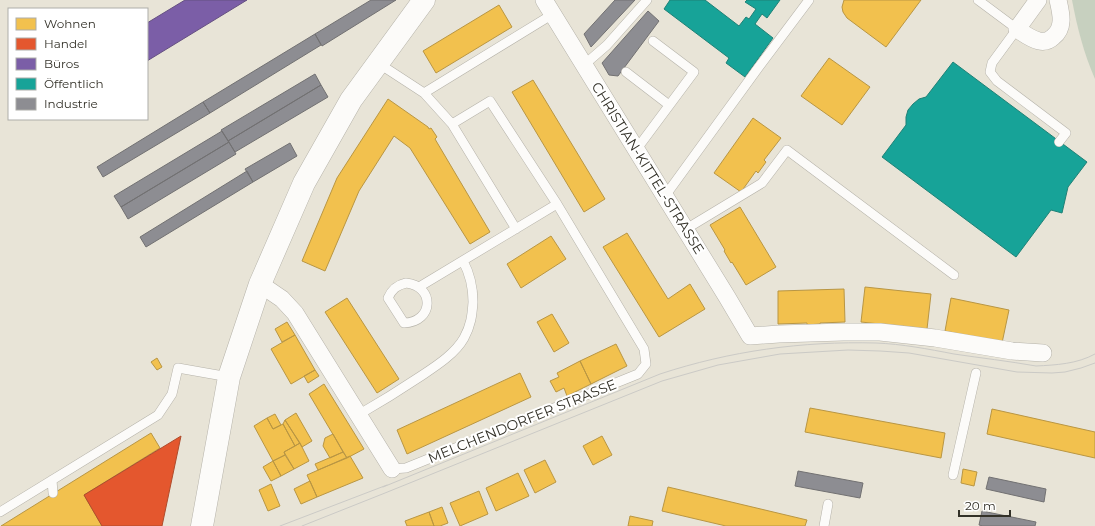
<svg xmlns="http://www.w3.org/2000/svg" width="1095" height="526" viewBox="0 0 1095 526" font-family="Montserrat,sans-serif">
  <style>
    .green { fill: #c7d0bf }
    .homes { fill: #f2c14e; stroke: #b99643 }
    .shops { fill: #e4572e; stroke: #af4c2c }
    .offices { fill: #7b5ea7; stroke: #655081 }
    .public { fill: #17a398; stroke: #1f8176 }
    .industry { fill: #8d8d92; stroke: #727172 }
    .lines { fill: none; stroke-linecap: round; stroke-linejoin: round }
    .service-casing { stroke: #b5b2a9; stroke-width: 10 }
    .minor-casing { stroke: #b5b2a9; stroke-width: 18 }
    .tertiary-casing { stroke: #b5b2a9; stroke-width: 23 }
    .service { stroke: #fcfbf9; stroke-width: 9 }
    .minor { stroke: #fcfbf9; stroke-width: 17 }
    .tertiary { stroke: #fcfbf9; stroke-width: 22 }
    .tram { stroke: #cbcac6; stroke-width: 1 }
    .labels { text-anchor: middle; stroke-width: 4; stroke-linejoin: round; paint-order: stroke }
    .street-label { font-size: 14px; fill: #333128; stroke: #fff }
  </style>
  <rect width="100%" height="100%" fill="#e8e4d7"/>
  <path class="green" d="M1072,0H1095V79C1084,54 1077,27 1072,0Z"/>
  <path class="homes" d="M844,0H921L886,47L847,18L843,12L842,7Z
    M499,5L512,27L436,73L423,51Z
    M829,58L870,87L842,125L801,96Z
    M533,80L605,199L584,212L512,92Z
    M388,99L428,127L429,129L431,128L437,137L435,139L490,232L470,244L410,148L394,136L359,191L325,271L302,261L337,178Z
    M753,118L781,138L764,160L766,162L758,173L756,171L741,192L714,173Z
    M740,207L776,267L746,285L732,262L731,263L724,251L725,250L710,225Z
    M627,233L668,299L690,284L705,309L659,337L603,247Z
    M551,236L566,259L521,288L507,264Z
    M865,287L931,294L927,329L861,322Z
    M844,289L845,322L820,323V324L807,325V323L778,324V291Z
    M347,298L399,379L377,393L325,312Z
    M951,298L1009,310L1002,343L945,331Z
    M552,314L569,343L554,352L537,322Z
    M287,322L295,335L282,342L275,329Z
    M295,335L315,370L291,384L271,349Z
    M616,344L627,366L591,384L580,361Z
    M157,358L162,367L157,370L151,362Z
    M580,361L591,384L567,396L564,388L556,392L550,381L559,377L557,373Z
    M315,370L319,376L308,383L304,376Z
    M520,373L531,397L407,454L397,430Z
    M324,384L364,449L347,458L309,394Z
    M810,408L945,433L941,458L805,432Z
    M992,409L1095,432V458L987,434Z
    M296,413L312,441L302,447L285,420Z
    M275,414L281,425L273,429L267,418Z
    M267,418L273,429L283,424L295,446L284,452L285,455L273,461L254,426Z
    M285,420L300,443L295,446L283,424Z
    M151,433L160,448L84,495L102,526H1Z
    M333,434L343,452L330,458L323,446L325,438Z
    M602,436L612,455L593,465L583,446Z
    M300,443L309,461L294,469L284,452Z
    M343,452L347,458L318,470L315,464Z
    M285,455L294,469L281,476L273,461Z
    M350,456L363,478L317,497L307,475Z
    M545,460L556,482L535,493L524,470Z
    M273,461L281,476L271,481L263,467Z
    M963,469L977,472L974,486L961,483Z
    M518,473L529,496L496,511L486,488Z
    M310,481L317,497L301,504L294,489Z
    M271,484L280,506L268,511L259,490Z
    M668,487L807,520L805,526H726L662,511Z
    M479,491L488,514L460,526L450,503Z
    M442,507L448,523L440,526H434L429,512Z
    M429,512L434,526H407L405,521Z
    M630,516L653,521L652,526H628Z"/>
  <path class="shops" d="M181,436L162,526H102L84,495Z"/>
  <path class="offices" d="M185,0H247L147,61V23Z"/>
  <path class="public" d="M670,0H705L739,26L746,17L749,19L756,9L745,2L747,0H780L767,18L762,14L755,24L773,38L745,77L726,63L729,58L664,9Z
    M953,62L1087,162L1068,187L1062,213L1051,210L1016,257L882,157L906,125V117L908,110L913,104L919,99L926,97Z"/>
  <path class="industry" d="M371,0H396L322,46L315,34Z
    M615,0H635L591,47L584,34Z
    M648,11L659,21L618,76L609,75L602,63Z
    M315,34L321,45L210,113L203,102Z
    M315,74L321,85L228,141L221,130Z
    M321,85L328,97L235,152L228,141Z
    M203,102L210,113L103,177L97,167Z
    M222,131L229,142L121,207L114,196Z
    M229,142L236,154L128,219L121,207Z
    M290,143L297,156L253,182L245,169Z
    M247,171L253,182L146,247L140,237Z
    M798,471L863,483L860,498L795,486Z
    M989,477L1046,489L1044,502L986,489Z
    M982,511L1036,522L1035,526H983L979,525Z"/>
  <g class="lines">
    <g class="service-casing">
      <path id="service" d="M978,0L1017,29L992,63L990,72L997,81L1066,133L1059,142
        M378,63L424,93L452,124L516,229
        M584,65L607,45L647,0
        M626,72L669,105
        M424,93L553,14
        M636,150L694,72L653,41
        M665,196L758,68L809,0
        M686,229L762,183L787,150L954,275
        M406,283C435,286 434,322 404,323L388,298C392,289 397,285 406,283Z
        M419,287L557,204
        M358,415C379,403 400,390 421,376C436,366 455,354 464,338C471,325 472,316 473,302C473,288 470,274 463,261
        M392,469L406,468L638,374L646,364L644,349L557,204L490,101L452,124
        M953,475L976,373
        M52,480L53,493
        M0,512L158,415L172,394L178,368L229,377
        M824,526L828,504"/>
    </g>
    <g class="minor-casing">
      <path id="minor" d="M544,0L727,297L750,336L779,334L843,332H880L935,338L1012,351L1043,353
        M1038,0L1017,29C1024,34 1031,39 1039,41C1044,42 1049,41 1053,37C1065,28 1061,13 1058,0
        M260,284L282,299L295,313L392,469"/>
    </g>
    <g class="tertiary-casing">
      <path id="tertiary" d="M202,526L229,377L260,284L304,183L351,100L424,0"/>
    </g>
    <use href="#service" class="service"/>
    <use href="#minor" class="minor"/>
    <use href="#tertiary" class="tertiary"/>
    <path class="tram" d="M383,487L660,374C730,351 802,341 876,343C902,344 928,349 954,354C981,358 1008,361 1036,366C1056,365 1077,364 1095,354
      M280,526L387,485
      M302,526L385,493L662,381L718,365L780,354L848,350L880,351L909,353L1017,372L1052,373L1065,372L1081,368L1095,363"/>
  </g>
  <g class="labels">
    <g class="street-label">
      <text transform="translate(648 168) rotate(58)" y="5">CHRISTIAN-KITTEL-STRASSE</text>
      <text transform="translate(522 421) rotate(-22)" y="5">MELCHENDORFER STRASSE</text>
    </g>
  </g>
  <rect x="8" y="8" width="140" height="112" fill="#ffffff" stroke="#adada9"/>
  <rect x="16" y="18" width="20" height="12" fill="#f2c14e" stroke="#adada9"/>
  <text x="44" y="28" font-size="12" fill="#333128">Wohnen</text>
  <rect x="16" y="38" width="20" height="12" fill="#e4572e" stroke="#adada9"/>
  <text x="44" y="48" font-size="12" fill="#333128">Handel</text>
  <rect x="16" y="58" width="20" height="12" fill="#7b5ea7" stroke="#adada9"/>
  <text x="44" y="68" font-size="12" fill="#333128">Büros</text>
  <rect x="16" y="78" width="20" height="12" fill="#17a398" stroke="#adada9"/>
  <text x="44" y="88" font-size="12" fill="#333128">Öffentlich</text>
  <rect x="16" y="98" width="20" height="12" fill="#8d8d92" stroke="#adada9"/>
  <text x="44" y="108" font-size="12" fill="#333128">Industrie</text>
  <path d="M959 510v6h51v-6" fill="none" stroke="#333128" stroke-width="2"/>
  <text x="965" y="510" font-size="12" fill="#333128" stroke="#ffffff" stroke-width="3" paint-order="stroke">20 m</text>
</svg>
